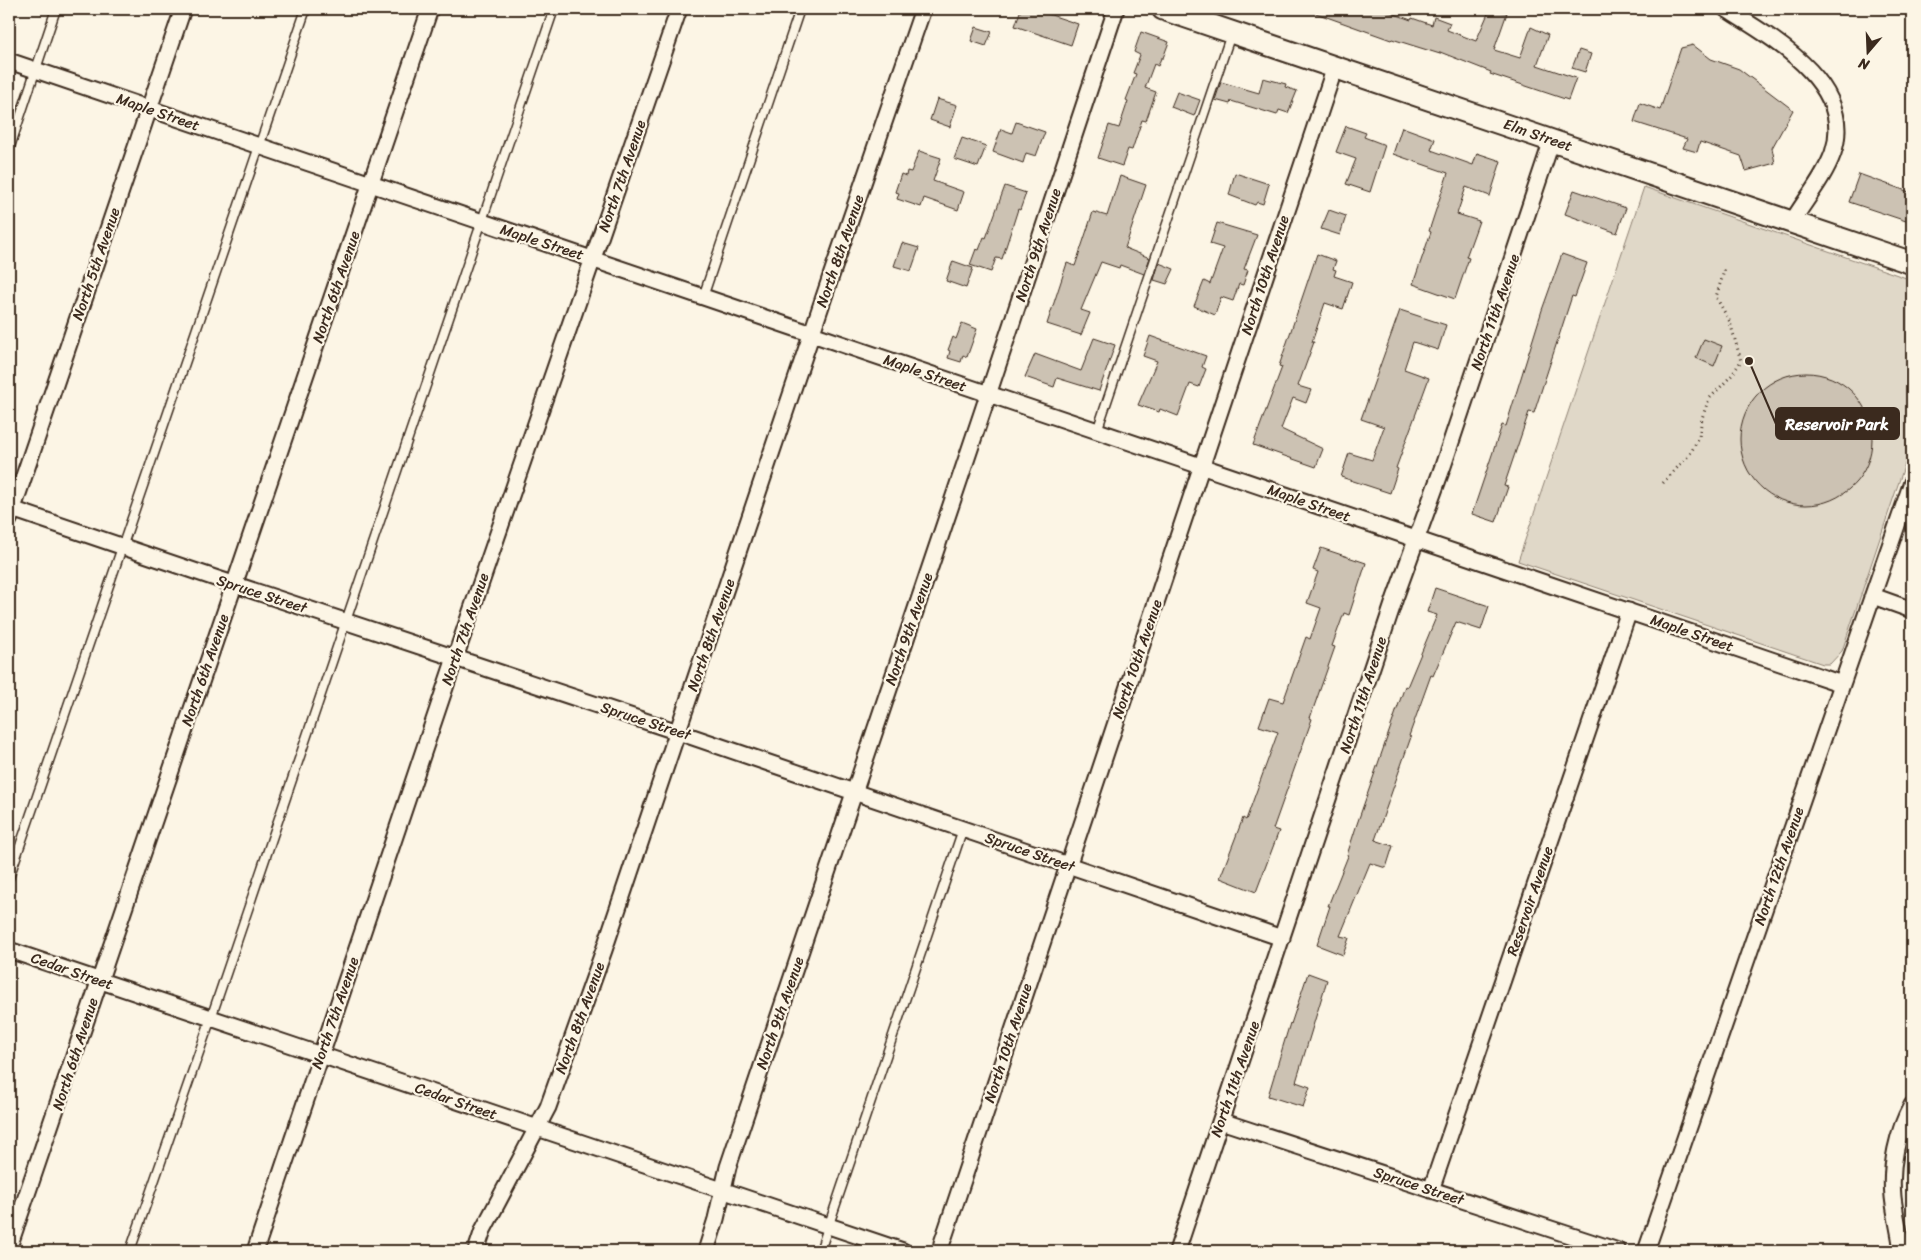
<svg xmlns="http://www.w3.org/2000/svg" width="1921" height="1260" viewBox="0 0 1921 1260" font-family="Sriracha,sans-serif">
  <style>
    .green { fill: #e0d8c8; stroke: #8e8173 }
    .building { fill: #ccc2b3; stroke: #3b2a1e }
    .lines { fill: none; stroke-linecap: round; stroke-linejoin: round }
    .lane-casing { stroke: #3b2a1e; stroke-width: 11 }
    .street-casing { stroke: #3b2a1e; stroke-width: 19 }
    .secondary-casing { stroke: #3b2a1e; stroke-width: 25 }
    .path { stroke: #3b2a1e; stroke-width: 3; stroke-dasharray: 1 4; stroke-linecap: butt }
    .lane { stroke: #fcf5e5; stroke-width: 8 }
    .street { stroke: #fcf5e5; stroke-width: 15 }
    .secondary { stroke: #fcf5e5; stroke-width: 21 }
    .labels { text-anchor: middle; stroke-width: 4.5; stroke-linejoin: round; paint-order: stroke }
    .street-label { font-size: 15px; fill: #3b2a1e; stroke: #fcf5e5 }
    .leader { fill: none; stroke: #3b2a1e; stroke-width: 2 }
    .callout-dot { fill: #3b2a1e; stroke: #fcf5e5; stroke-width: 2 }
    .callout { fill: #3b2a1e; stroke: #3b2a1e; stroke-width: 2 }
    .callout-label { font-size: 16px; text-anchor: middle; font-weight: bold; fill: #fff }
  </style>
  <rect width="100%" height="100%" fill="#fcf5e5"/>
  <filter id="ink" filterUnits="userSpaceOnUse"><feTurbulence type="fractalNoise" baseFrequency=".02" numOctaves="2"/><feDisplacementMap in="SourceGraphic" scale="10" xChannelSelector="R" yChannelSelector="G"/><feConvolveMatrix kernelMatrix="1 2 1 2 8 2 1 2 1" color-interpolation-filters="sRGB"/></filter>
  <g filter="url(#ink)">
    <path class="green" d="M1644,187L1912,280V443L1842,651L1830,664H1823L1518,561Z"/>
    <path class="building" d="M1021,9H1033L1078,24L1071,45L1015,26Z
      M1310,9H1381L1411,20L1412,18L1432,25L1434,17L1450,23L1447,30L1476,41L1490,9H1492L1507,13L1494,50L1520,58L1531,27L1548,35L1537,65L1576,78L1568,100L1490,74L1491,72L1440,52V54L1392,39L1391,40L1310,11Z
      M976,27L992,32L986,46L971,41Z
      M1141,32L1169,42L1163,58H1161L1158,66L1154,64L1145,88L1156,92L1146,121L1142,120L1132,150L1128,149L1122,166L1098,158L1109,125L1119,128L1128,101L1126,100L1136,74L1133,73L1140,55L1134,52Z
      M1693,45L1711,59L1739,69L1793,110L1772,148L1775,163L1746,171L1741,156L1700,142L1697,152L1683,148L1687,139L1634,122L1640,103L1660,110L1681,48Z
      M1579,50L1591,54L1585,72L1572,68Z
      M1263,78L1286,84L1285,87L1297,91L1288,113L1279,110L1277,115L1231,101L1230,104L1215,100L1221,82L1259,93Z
      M1177,92L1200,100L1194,116L1171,107Z
      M937,99L957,105L950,127L930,120Z
      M1016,122L1045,132L1036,156L1026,153L1023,163L993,152L1001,129L1012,133Z
      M1346,126L1366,133L1364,137L1385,145L1370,192L1346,184L1356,159L1336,152Z
      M1402,127L1435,139L1431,150L1473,165L1477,153L1501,161L1490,196L1466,187L1457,214L1479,221L1466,257L1469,258L1455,299L1413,284L1431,232L1429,231L1448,173L1393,154Z
      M962,138L986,146L978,167L954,159Z
      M919,151L941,158L933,181L964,192L958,210L924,198L921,207L897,199L899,193L895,192L901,174L906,176L907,171L911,172Z
      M1235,173L1269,184L1263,204L1257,202L1255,205L1229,195Z
      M1859,174L1912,193V223L1849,202Z
      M1120,176L1146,185L1125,248L1150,258L1144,274L1120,265L1119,268L1101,262L1081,310L1090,313L1081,335L1047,324L1067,263L1075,266L1093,212L1107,216Z
      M1005,186L1026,193L1020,210L1018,209L1002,259L996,258L991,272L970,265L976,249L979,250L984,237L986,238Z
      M1574,190L1626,208L1617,233L1565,214Z
      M1329,210L1346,216L1340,235L1321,229Z
      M1217,223L1257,235L1244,269L1248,270L1243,285L1239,284L1233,301L1221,297L1215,315L1194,306L1204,281L1210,284L1223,248L1210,244Z
      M902,243L919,248L911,271L894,266Z
      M1317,254L1336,261L1333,269L1336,270L1334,276L1352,282L1343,309L1325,303L1312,342H1314L1298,386L1311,390L1306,403L1293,398L1281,429L1323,449L1316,467L1253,445L1282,367L1279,366Z
      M1562,254L1587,263L1575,297L1572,296L1534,413L1529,412L1504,486L1508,487L1496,522L1472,514L1502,425L1506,426L1542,310Z
      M953,261L973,268L966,288L946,281Z
      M1159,263L1174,269L1167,284L1154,280Z
      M1400,310L1446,325L1438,350L1413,342L1404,369L1429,378L1396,468L1398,469L1390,493L1341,477L1349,453L1372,460L1384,427L1361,419Z
      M962,323L977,329L967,357L963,355L961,362L948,358L950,351L948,350L953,337L956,339Z
      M1150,336L1206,356L1202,367L1206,369L1199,387L1190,384L1178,416L1160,409L1159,412L1138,405L1157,361L1143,356Z
      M1094,338L1115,345L1099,391L1057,378L1054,387L1025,377L1035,354L1081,371Z
      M1704,339L1722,346L1714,366L1696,358Z
      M1740 439a66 66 0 1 1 132 0a66 66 0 1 1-132 0Z
      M1321,548L1366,563L1349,615L1344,613L1332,646L1335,647L1310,718L1312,719L1273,829L1279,831L1256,892L1220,878L1243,818L1246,820L1278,732L1259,726L1269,698L1283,702L1306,637L1310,639L1321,608L1307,603L1318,572L1313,570Z
      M1435,588L1489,606L1481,630L1456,622L1433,676L1431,675L1409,736L1411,737L1375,840L1393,846L1386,868L1370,863L1340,936L1349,938L1343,955L1317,945L1330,906H1328L1348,856L1347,855L1357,824L1405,686L1407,687L1437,615L1427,612Z
      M1308,973L1327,980L1296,1082L1310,1087L1303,1107L1268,1096L1290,1023L1291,1024Z"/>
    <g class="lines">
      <g class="lane-casing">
        <path id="lane" d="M9,150L56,9
          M703,297L800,9
          M1097,431L1231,34
          M9,878L306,9
          M130,1251L211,1018L554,9
          M820,1251L963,829"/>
      </g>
      <g class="street-casing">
        <path id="street" d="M1726,9C1774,39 1856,85 1833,153C1824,178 1805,200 1792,222
          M9,61L1842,684
          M9,508L215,578L678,732L1282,938
          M9,520L183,9
          M1873,596L1912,610
          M9,950L903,1251
          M1221,1121L1618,1251
          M1431,1190L1629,611
          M9,1247L430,9
          M255,1251L455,658L679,9
          M476,1251L483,1230L548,1107L604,950L830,279L923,9
          M706,1251L716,1219L728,1167L982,413L1116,9
          M941,1251L942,1243L1335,67
          M1177,1251L1395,598L1443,466L1552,140
          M1646,1251L1912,482
          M1902,1251C1900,1233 1895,1215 1893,1197C1890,1166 1897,1132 1912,1105"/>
      </g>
      <g class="secondary-casing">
        <path id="secondary" d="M1163,9L1912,263"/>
      </g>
      <path class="path" d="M1663,483L1690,454L1699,437L1702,418L1709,399L1732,375L1741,361L1730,322L1716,297L1725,268"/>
      <use href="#lane" class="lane"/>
      <use href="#street" class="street"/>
      <use href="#secondary" class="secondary"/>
    </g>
  </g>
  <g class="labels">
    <g class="street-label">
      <text transform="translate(158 112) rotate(19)" y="5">Maple Street</text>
      <text transform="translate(1538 135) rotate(19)" y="5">Elm Street</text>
      <text transform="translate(622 176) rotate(-71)" y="5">North 7th Avenue</text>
      <text transform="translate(542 242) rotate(18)" y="5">Maple Street</text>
      <text transform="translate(1038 245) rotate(-72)" y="5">North 9th Avenue</text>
      <text transform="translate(840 251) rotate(-71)" y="5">North 8th Avenue</text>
      <text transform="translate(96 264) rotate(-71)" y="5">North 5th Avenue</text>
      <text transform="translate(1265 275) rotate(-72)" y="5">North 10th Avenue</text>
      <text transform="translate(336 287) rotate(-71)" y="5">North 6th Avenue</text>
      <text transform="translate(1495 312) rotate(-71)" y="5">North 11th Avenue</text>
      <text transform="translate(925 373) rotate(19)" y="5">Maple Street</text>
      <text transform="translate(1309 503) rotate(19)" y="5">Maple Street</text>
      <text transform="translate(262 594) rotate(18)" y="5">Spruce Street</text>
      <text transform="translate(465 629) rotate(-71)" y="5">North 7th Avenue</text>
      <text transform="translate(909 629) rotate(-71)" y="5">North 9th Avenue</text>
      <text transform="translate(1692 633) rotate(19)" y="5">Maple Street</text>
      <text transform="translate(711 635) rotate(-71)" y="5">North 8th Avenue</text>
      <text transform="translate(1137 659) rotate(-71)" y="5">North 10th Avenue</text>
      <text transform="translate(205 670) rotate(-71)" y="5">North 6th Avenue</text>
      <text transform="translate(1363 695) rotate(-72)" y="5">North 11th Avenue</text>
      <text transform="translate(646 721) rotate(18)" y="5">Spruce Street</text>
      <text transform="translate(1030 852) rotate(19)" y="5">Spruce Street</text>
      <text transform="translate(1779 866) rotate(-71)" y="5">North 12th Avenue</text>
      <text transform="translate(1530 901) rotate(-71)" y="5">Reservoir Avenue</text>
      <text transform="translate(72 971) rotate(19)" y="5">Cedar Street</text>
      <text transform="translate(335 1013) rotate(-71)" y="5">North 7th Avenue</text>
      <text transform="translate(780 1013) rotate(-71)" y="5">North 9th Avenue</text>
      <text transform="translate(580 1018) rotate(-70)" y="5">North 8th Avenue</text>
      <text transform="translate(1008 1043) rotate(-72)" y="5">North 10th Avenue</text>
      <text transform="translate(75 1054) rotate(-72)" y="5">North 6th Avenue</text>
      <text transform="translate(1235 1079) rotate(-71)" y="5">North 11th Avenue</text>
      <text transform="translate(456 1101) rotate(19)" y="5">Cedar Street</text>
      <text transform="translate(1419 1186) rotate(18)" y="5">Spruce Street</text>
    </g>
  </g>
  <path class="leader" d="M1749 361L1776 424"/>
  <circle class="callout-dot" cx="1749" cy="361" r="5"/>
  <rect class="callout" x="1776" y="408" width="123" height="31" rx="5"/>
  <g class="callout-label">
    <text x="1837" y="430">Reservoir Park</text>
  </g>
  <rect width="1921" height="1260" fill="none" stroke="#fcf5e5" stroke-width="30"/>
  <rect x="15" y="15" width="1891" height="1230" fill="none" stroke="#3b2a1e" stroke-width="2" filter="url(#ink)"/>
  <g transform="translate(1868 52) rotate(199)" stroke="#fcf5e5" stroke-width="4" paint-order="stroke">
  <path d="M0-4L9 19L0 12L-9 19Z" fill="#3b2a1e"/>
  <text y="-8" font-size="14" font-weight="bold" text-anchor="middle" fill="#3b2a1e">N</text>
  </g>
</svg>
